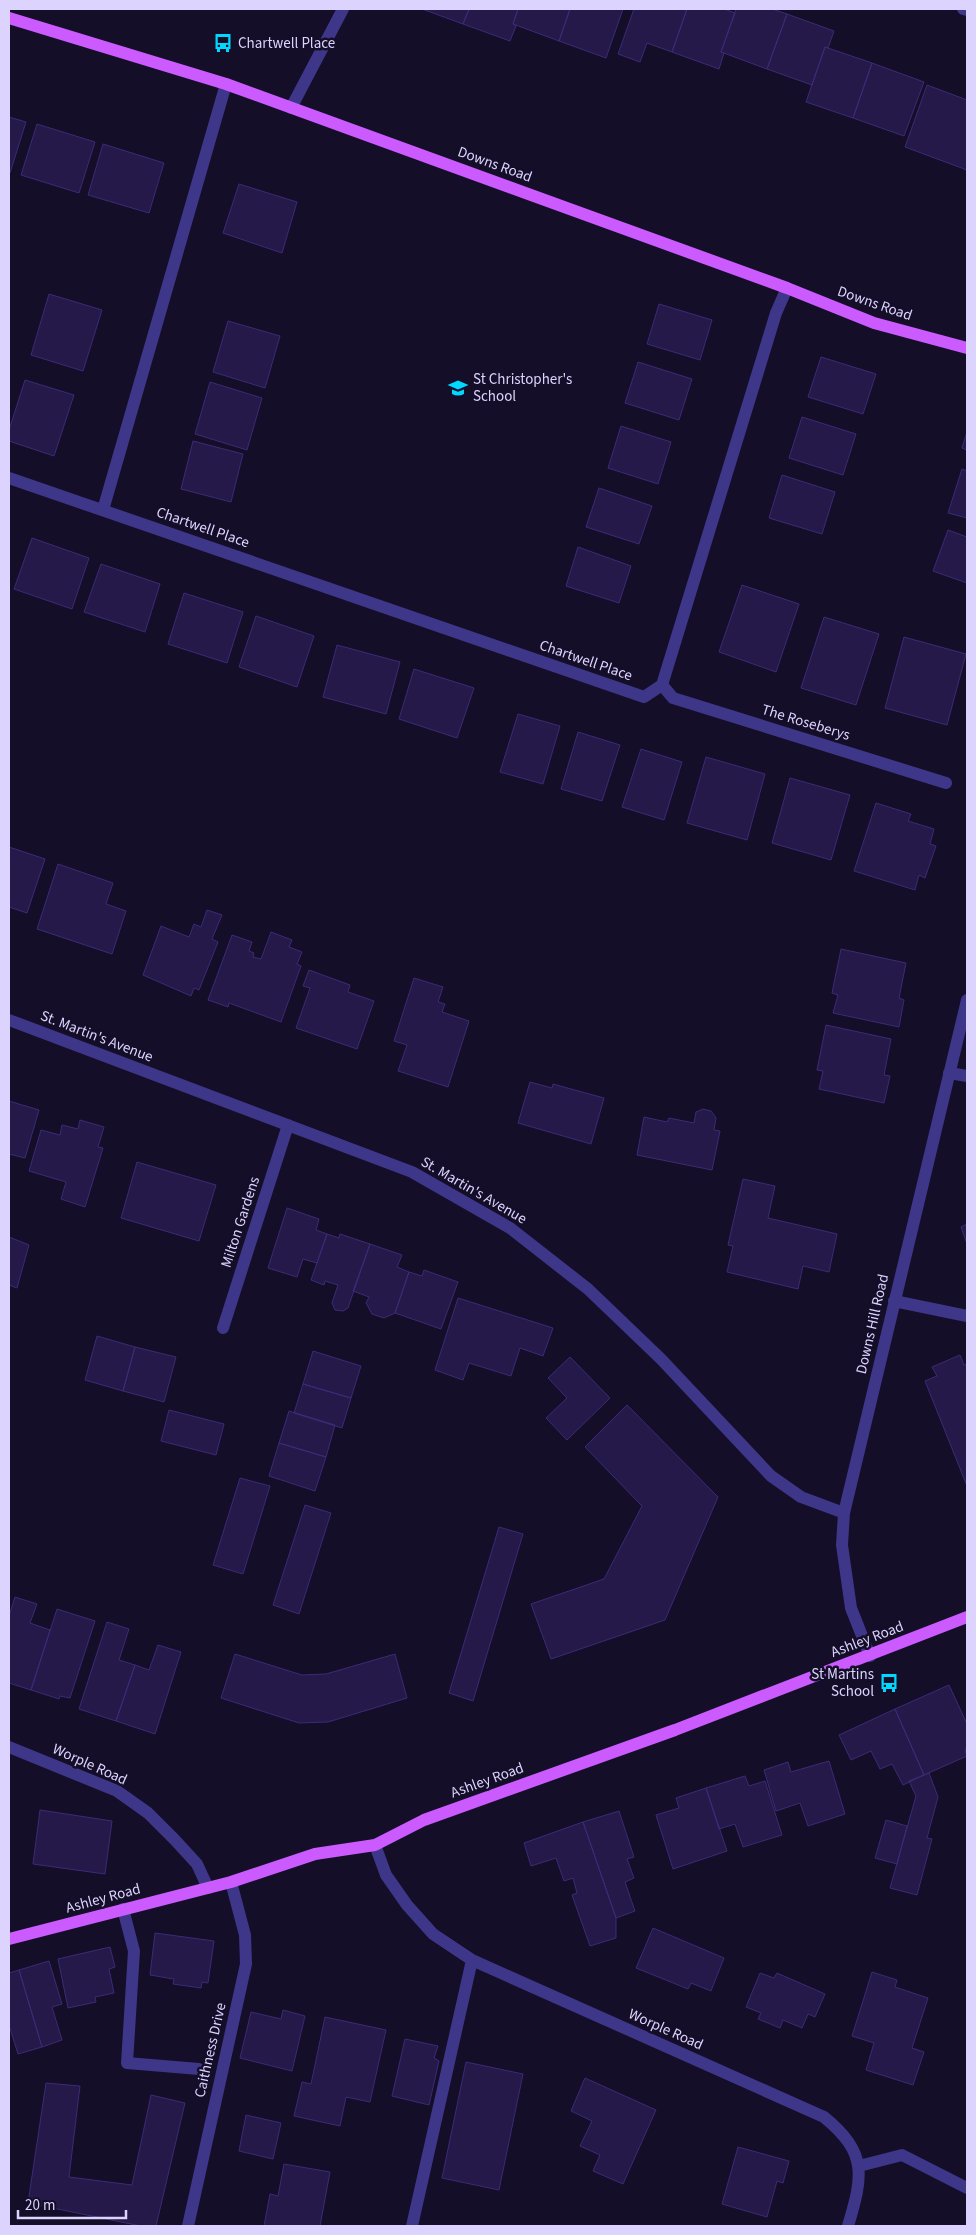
<svg xmlns="http://www.w3.org/2000/svg" width="976" height="2235" viewBox="0 0 976 2235" font-family="'Source Sans 3',sans-serif">
  <style>
    .building { fill: #25194a; stroke: #3d2a77 }
    .lines { fill: none; stroke-linecap: round; stroke-linejoin: round }
    .minor { stroke: #3e3689; stroke-width: 12 }
    .major { stroke: #cb5bff; stroke-width: 12 }
    .labels { text-anchor: middle; stroke-width: 5; stroke-linejoin: round; paint-order: stroke }
    .poi-label { font-size: 15px; fill: #dcd4ff; stroke: #140e28; text-anchor: start }
    .street-label { font-size: 15px; fill: #dcd4ff; stroke: #140e28 }
  </style>
  <rect width="100%" height="100%" fill="#140e28"/>
  <path class="building" d="M422,9H469L463,24Z
    M469,9H518L513,24L516,26L510,41L463,24Z
    M518,9H570L559,41L513,24Z
    M570,9H623L606,58L559,41Z
    M634,9H687L672,52L647,43L640,62L618,54Z
    M687,9H724L735,13L721,52L724,53L719,69L672,52Z
    M736,9H772L787,14L767,69L721,52Z
    M787,14L834,31L828,48L825,47L812,85L767,69Z
    M825,47L872,63L853,118L806,102Z
    M872,63L924,82L904,136L853,118Z
    M927,85L967,100V170L905,147Z
    M9,117L26,122L10,173H9Z
    M37,124L95,142L79,193L21,175Z
    M103,144L164,163L149,213L88,195Z
    M239,184L297,202L282,253L223,233Z
    M49,294L102,310L83,371L31,355Z
    M659,304L712,320L700,360L647,344Z
    M228,321L280,336L265,388L213,372Z
    M821,357L876,374L863,414L808,397Z
    M638,362L692,379L679,420L625,403Z
    M25,380L74,395L54,456L9,441V430Z
    M210,382L262,398L247,450L195,434Z
    M802,417L856,434L843,475L789,458Z
    M621,426L671,442L658,484L608,468Z
    M967,432V450L962,448Z
    M193,441L243,454L231,502L181,489Z
    M962,469L967,471V518L948,513Z
    M782,475L835,492L822,534L769,518Z
    M599,488L652,506L639,544L586,527Z
    M948,530L967,537V583L933,571Z
    M32,538L89,558L72,609L14,589Z
    M578,547L631,566L619,603L566,586Z
    M101,564L160,584L145,632L84,612Z
    M742,585L799,604L776,672L719,652Z
    M184,593L243,612L227,663L168,644Z
    M256,616L314,636L297,687L239,667Z
    M824,617L879,634L856,705L801,688Z
    M904,637L966,654L947,725L885,708Z
    M337,645L400,662L386,714L323,697Z
    M414,669L474,688L457,738L399,719Z
    M518,714L560,726L543,784L500,772Z
    M578,732L620,745L602,801L561,789Z
    M641,749L682,762L664,820L622,807Z
    M706,757L765,774L747,840L687,823Z
    M790,778L850,795L831,860L772,843Z
    M876,803L911,814L908,821L934,829L930,844L936,846L925,878L919,875L915,890L854,871Z
    M9,847L45,859L27,913L9,907Z
    M58,864L113,883L106,904L126,911L112,954L37,929Z
    M207,910L222,915L212,939L218,942L199,990L194,988L191,996L143,975L161,926L189,937L194,924L201,927Z
    M271,932L292,940L289,947L302,952L297,964L301,966L281,1022L229,1003L228,1007L208,1000L232,935L252,942L249,951L254,953L253,957L261,959Z
    M841,949L906,963L899,998L904,1000L899,1027L833,1013L838,995L832,993Z
    M309,970L350,985L348,992L374,1001L357,1049L296,1028L310,988L303,986Z
    M414,978L443,987L438,1002L445,1004L442,1012L469,1021L448,1087L398,1071L407,1045L394,1041Z
    M826,1025L891,1039L884,1075L890,1076L884,1103L819,1089L823,1071L817,1070Z
    M530,1082L552,1088L553,1084L604,1098L591,1144L518,1123Z
    M9,1101L39,1110L25,1158L9,1154Z
    M703,1109L711,1111L716,1118L714,1130L720,1131L712,1170L637,1155L644,1117L667,1122L669,1118L694,1123L696,1112Z
    M80,1120L104,1127L98,1147L103,1148L85,1207L61,1199L66,1182L29,1171L41,1130L60,1135L62,1125L78,1129Z
    M137,1162L216,1185L199,1241L121,1218Z
    M743,1179L775,1186L768,1218L837,1234L829,1272L803,1266L798,1289L727,1272L733,1246L728,1245Z
    M287,1208L319,1219L316,1230L327,1234L317,1263L303,1259L297,1277L268,1268Z
    M967,1224V1244L961,1227Z
    M327,1234L339,1238L340,1234L370,1244L348,1308L343,1311L335,1310L332,1303L338,1285L325,1281L324,1285L311,1280Z
    M9,1237L29,1245L17,1288L9,1285Z
    M370,1244L402,1255L397,1267L409,1272L395,1313L384,1318L372,1314L366,1303L369,1297L353,1291Z
    M424,1270L458,1282L441,1329L395,1313L409,1272L422,1276Z
    M458,1298L553,1328L543,1356L520,1348L511,1376L469,1363L463,1380L435,1370Z
    M97,1336L135,1347L123,1391L85,1380Z
    M135,1347L176,1357L164,1402L123,1391Z
    M313,1351L361,1366L351,1398L303,1384Z
    M960,1355L964,1365L967,1364V1486L925,1381L937,1376L932,1367Z
    M570,1357L610,1398L567,1440L546,1418L567,1398L548,1378Z
    M303,1384L351,1398L342,1428L294,1413Z
    M627,1405L718,1497L665,1620L551,1659L531,1604L604,1579L642,1506L585,1447Z
    M169,1410L224,1424L216,1455L161,1441Z
    M289,1411L335,1425L326,1457L279,1443Z
    M279,1443L326,1457L315,1491L269,1476Z
    M240,1478L270,1486L243,1574L213,1565Z
    M305,1505L331,1513L299,1614L273,1605Z
    M499,1527L523,1534L473,1701L449,1693Z
    M15,1597L37,1604L30,1623L50,1630L31,1690L9,1683V1616Z
    M57,1609L95,1621L70,1698L60,1696L59,1699L31,1690Z
    M107,1622L129,1629L119,1660L135,1665L116,1721L79,1709Z
    M158,1645L181,1652L155,1734L116,1721L135,1665L149,1670Z
    M235,1654L302,1675L326,1674L395,1654L407,1698L328,1722L299,1723L221,1698Z
    M949,1685L967,1724V1747L965,1750L967,1756L924,1775L895,1709Z
    M895,1709L924,1775L903,1785L892,1764L880,1769L871,1751L851,1760L839,1735Z
    M829,1761L845,1814L808,1826L800,1803L776,1811L764,1770L788,1762L791,1772Z
    M929,1773L938,1797L927,1838L932,1839L917,1895L890,1888L916,1796L909,1781Z
    M745,1776L749,1786L765,1781L782,1835L743,1847L735,1824L719,1829L706,1788Z
    M706,1788L727,1851L673,1869L656,1815L679,1808L676,1798Z
    M40,1810L112,1821L105,1874L33,1864Z
    M619,1811L634,1857L627,1859L634,1878L625,1882L635,1911L616,1918L583,1822Z
    M886,1820L907,1826L897,1864L875,1858Z
    M583,1822L616,1918V1938L590,1946L572,1895L577,1893L573,1878L564,1881L556,1858L531,1866L524,1843Z
    M653,1928L724,1958L711,1991L691,1983L688,1989L636,1968Z
    M155,1933L214,1941L208,1983L202,1982L201,1988L173,1984L174,1979L150,1975Z
    M110,1947L115,1967L109,1969L114,1993L95,1997L96,2002L68,2008L58,1959Z
    M49,1961L62,2004L52,2007L62,2040L42,2047L19,1970Z
    M19,1970L42,2047L18,2054L9,2025V1973Z
    M872,1972L897,1980L895,1987L928,1998L912,2048L924,2052L913,2085L866,2070L874,2043L852,2036Z
    M760,1973L774,1978L777,1973L825,1994L815,2017L808,2014L802,2028L783,2020L780,2028L758,2019L761,2013L746,2007Z
    M283,2010L305,2016L292,2071L240,2058L251,2012L281,2019Z
    M325,2017L386,2030L370,2102L346,2097L340,2126L294,2116L302,2082L311,2084Z
    M405,2039L438,2046L434,2058L439,2061L429,2105L392,2096Z
    M466,2062L523,2074L499,2190L442,2178Z
    M585,2078L656,2110L623,2184L593,2171L600,2155L580,2146L592,2121L571,2111Z
    M46,2083L80,2086L69,2177L132,2185L151,2095L185,2103L156,2226H141L28,2203Z
    M246,2115L281,2123L273,2159L239,2151Z
    M738,2147L789,2161L783,2183L777,2181L767,2217L722,2204Z
    M284,2164L330,2172L320,2226H264L270,2194L278,2196Z"/>
  <g class="lines">
    <path class="minor" d="M963,9L967,10
      M291,108L343,9
      M9,478L644,697L662,685L776,313L787,288
      M103,510L226,84
      M662,685L673,698L946,783
      M9,1020L412,1172L510,1228L588,1289L661,1359L771,1476L801,1497L844,1513
      M949,1073L967,1076
      M894,1301L967,1316
      M223,1328L288,1125
      M870,1656L851,1608L842,1545L844,1513L967,1000
      M9,1747L117,1791L148,1813L175,1840L197,1864L208,1888
      M375,1845L386,1875L407,1905L433,1934L472,1960L824,2117C868,2153 863,2176 848,2226
      M123,1909L134,1951L127,2063L199,2069
      M859,2166L902,2155L967,2188
      M188,2226L246,1964L245,1935L231,1882
      M412,2226L472,1960"/>
    <path class="major" d="M9,18L226,84L787,288L874,323L967,348
      M9,1939L231,1882L315,1854L375,1845L424,1820L675,1730L967,1617"/>
  </g>
  <defs>
    <g id="bus-bare" transform="scale(1.5)"><path d="M-5-6H5V4H4V6H2V4H-2V6H-4V4H-5ZM-3.5-4V0h7V-4ZM-3.5 1.2v1.5H-2V1.2ZM2 1.2v1.5H3.5V1.2Z" fill="#00d8ff" stroke="#140e28" stroke-width="2.5" paint-order="stroke"/></g>
    <g id="school-bare" transform="scale(1.5)"><path d="M0-5L7-2L0 1L-7-2ZM-4 1L0 2.5L4 1V4Q0 6-4 4Z" fill="#00d8ff" stroke="#140e28" stroke-width="2.5" paint-order="stroke"/></g>
  </defs>
  <g fill-rule="evenodd">
    <use href="#bus-bare" x="223" y="43"/>
    <use href="#school-bare" x="458" y="388"/>
    <use href="#bus-bare" x="889" y="1683"/>
  </g>
  <g class="labels">
    <g class="poi-label">
      <text x="238" y="48">Chartwell Place</text>
      <text x="473" y="384">St Christopher's<tspan x="473" dy="17">School</tspan></text>
      <text x="874" y="1679" text-anchor="end">St Martins<tspan x="874" dy="17">School</tspan></text>
    </g>
    <g class="street-label">
      <text transform="translate(495 164) rotate(20)" y="5">Downs Road</text>
      <text transform="translate(875 303) rotate(19)" y="5">Downs Road</text>
      <text transform="translate(203 527) rotate(19)" y="5">Chartwell Place</text>
      <text transform="translate(586 660) rotate(19)" y="5">Chartwell Place</text>
      <text transform="translate(806 722) rotate(17)" y="5">The Roseberys</text>
      <text transform="translate(97 1036) rotate(21)" y="5">St. Martin's Avenue</text>
      <text transform="translate(474 1190) rotate(30)" y="5">St. Martin's Avenue</text>
      <text transform="translate(240 1222) rotate(-72)" y="5">Milton Gardens</text>
      <text transform="translate(872 1324) rotate(-77)" y="5">Downs Hill Road</text>
      <text transform="translate(867 1639) rotate(-21)" y="5">Ashley Road</text>
      <text transform="translate(90 1764) rotate(24)" y="5">Worple Road</text>
      <text transform="translate(487 1780) rotate(-20)" y="5">Ashley Road</text>
      <text transform="translate(103 1898) rotate(-15)" y="5">Ashley Road</text>
      <text transform="translate(666 2029) rotate(24)" y="5">Worple Road</text>
      <text transform="translate(210 2050) rotate(-77)" y="5">Caithness Drive</text>
    </g>
  </g>
  <rect width="976" height="2235" fill="none" stroke="#dcd4ff" stroke-width="20"/>
  <path d="M18 2210v8h108v-8" fill="none" stroke="#dcd4ff" stroke-width="2.5"/>
  <text x="25" y="2210" font-size="15" fill="#dcd4ff" stroke="#140e28" stroke-width="4" paint-order="stroke">20 m</text>
</svg>
